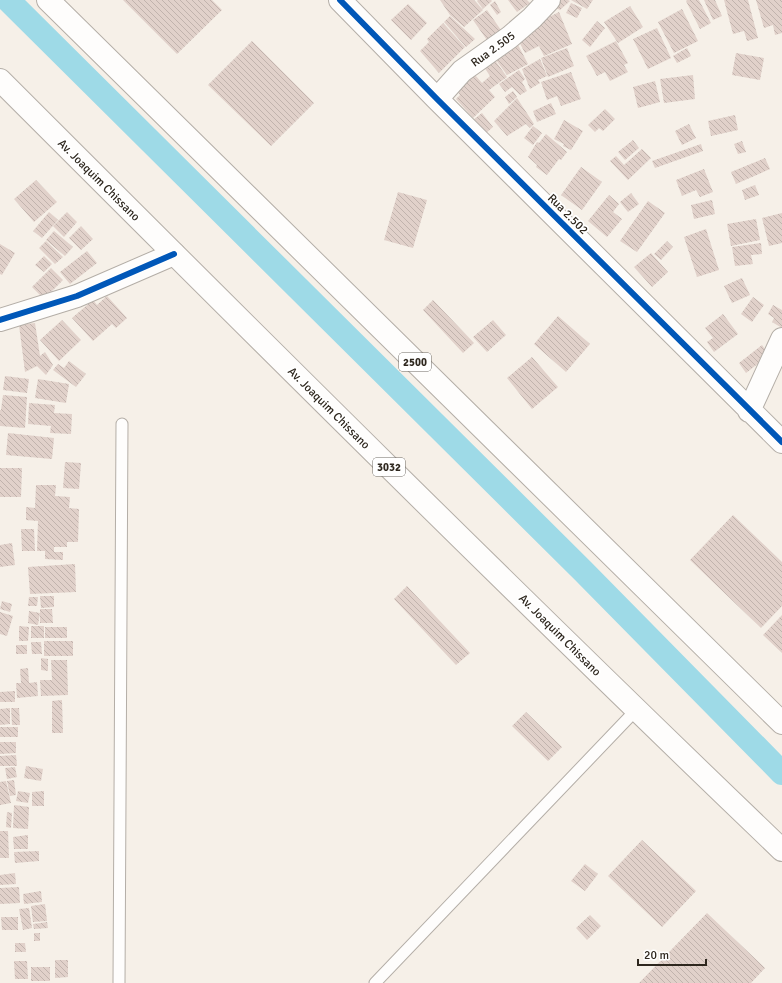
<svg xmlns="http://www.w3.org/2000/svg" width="782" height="983" viewBox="0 0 782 983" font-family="Signika,sans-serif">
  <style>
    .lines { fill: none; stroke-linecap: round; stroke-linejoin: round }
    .canal { stroke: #9edae7; stroke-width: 24 }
    .building { fill: url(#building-back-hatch) }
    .service-casing { stroke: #b4aea7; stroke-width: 13 }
    .minor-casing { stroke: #b4aea7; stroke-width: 24 }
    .primary-casing { stroke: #b4aea7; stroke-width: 24 }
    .service { stroke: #fefdfc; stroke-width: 11 }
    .minor { stroke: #fefdfc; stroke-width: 22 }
    .primary { stroke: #fefdfc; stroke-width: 22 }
    .cycleway-casing { stroke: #fff; stroke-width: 8 }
    .cycleway { stroke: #0057b8; stroke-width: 6 }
    .labels { text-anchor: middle; stroke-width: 3.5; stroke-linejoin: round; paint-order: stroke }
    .shield { fill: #fff; stroke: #6d6862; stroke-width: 1 }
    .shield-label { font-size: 11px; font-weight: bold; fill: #2e271e }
    .street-label { font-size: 12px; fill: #2e271e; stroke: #fff }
  </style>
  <defs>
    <pattern id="building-back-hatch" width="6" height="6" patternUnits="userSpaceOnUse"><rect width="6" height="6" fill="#e1d1ca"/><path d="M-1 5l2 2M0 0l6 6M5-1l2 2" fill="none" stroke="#c1b3ad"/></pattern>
  </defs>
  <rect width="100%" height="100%" fill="#f6f0e8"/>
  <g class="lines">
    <path class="canal" d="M8,0L583,571L782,773"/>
  </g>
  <path class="building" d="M123,0H212L222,10L177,54Z
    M440,0H474L483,10L464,27L450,15Z
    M478,0H491L492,1L483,9L477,1Z
    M508,0H527L530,3L517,12Z
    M555,0H568L570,1L560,10L552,6Z
    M571,0H593L587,9Z
    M687,0H699L711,23L700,29L686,1Z
    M704,0H715L722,16L713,20Z
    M724,0H748L758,38L747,41L744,31L733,34Z
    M756,0H782V33L775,35L773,25L764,28Z
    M495,1L501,12L497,15L490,5Z
    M571,3L582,8L577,18L566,13Z
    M408,4L427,23L411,40L391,20Z
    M630,6L643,27L618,43L604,22Z
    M682,9L698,41L674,53L658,22Z
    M487,10L503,33L489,43L473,20Z
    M559,12L572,44L544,56L539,46L525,53L516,36L529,27Z
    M450,16L475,39L466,47L444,22Z
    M597,21L605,28L590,47L582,40Z
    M443,23L465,47L439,73L420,51L429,42L427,39Z
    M657,28L671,58L648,69L633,39Z
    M252,41L314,103L271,146L208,85Z
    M516,41L528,64L507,75L493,56Z
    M616,41L628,63L624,65L628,72L610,81L605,72L597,76L586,56Z
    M567,48L574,66L548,77L541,58Z
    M687,48L691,56L677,63L673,56Z
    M736,53L764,58L760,80L732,75Z
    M492,56L507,77L489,90L495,97L473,118L456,99L460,95L458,92L454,96L458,90L475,75L482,83L490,76L482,64Z
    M540,59L547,76L538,80L540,83L530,89L522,69Z
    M519,70L525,79L522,82L527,91L520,95L512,87L505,92L499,84Z
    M571,72L581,99L561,106L557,96L547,100L541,82Z
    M693,75L695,99L664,103L660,79Z
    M655,81L660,102L638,108L633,87Z
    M513,91L517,97L509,104L505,97Z
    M517,98L534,124L530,128L526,124L507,136L494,121Z
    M551,103L556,114L537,122L533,111Z
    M605,109L615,119L603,131L599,128L595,132L588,125Z
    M482,113L493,127L485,134L473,120Z
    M735,115L738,130L711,136L708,121Z
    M564,120L583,131L571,150L563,146L564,144L554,139Z
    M689,124L696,138L682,145L675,131Z
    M533,126L542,133L533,145L524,138Z
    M546,134L567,152L561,160L559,159L547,175L536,167L537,165L528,157L537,142L539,143Z
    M633,140L639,148L625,160L618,152Z
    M742,141L746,152L738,154L734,144Z
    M701,144L703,151L655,168L652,161Z
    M642,149L651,158L628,180L610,161L616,156L624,165Z
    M765,158L770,169L736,184L731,172Z
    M581,167L602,182L582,210L561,195Z
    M704,169L713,192L700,197L696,190L682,196L676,180Z
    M36,180L57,202L34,222L14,199Z
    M755,185L759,195L745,200L742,190Z
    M398,192L427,200L413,248L384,240Z
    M631,193L639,204L628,212L620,202Z
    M609,195L619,204L613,212L622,219L607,237L588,221Z
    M712,200L715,214L694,219L691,205Z
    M648,201L665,213L637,252L620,241Z
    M49,212L58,220L42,238L33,231Z
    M67,212L77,222L64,237L53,226Z
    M782,213V243L769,246L762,218Z
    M756,219L760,240L731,246L727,224Z
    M81,226L93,239L81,250L69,238Z
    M706,229L719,270L697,277L684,237Z
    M54,231L73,247L65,256L46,240Z
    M46,241L63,257L55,264L39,248Z
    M667,241L673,247L661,260L654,254Z
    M761,243L762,254L751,255L753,264L735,266L732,247Z
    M0,244L15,253L2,275L0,274Z
    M87,251L97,263L70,284L60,272Z
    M651,253L668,272L652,287L634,267Z
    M44,256L52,264L44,272L35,265Z
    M51,268L63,280L44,299L32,287Z
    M742,278L750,295L732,303L724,286Z
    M107,296L127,318L116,328L112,324L93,341L72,318L93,300L97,305Z
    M753,297L764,305L752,322L741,314Z
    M433,300L474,343L463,353L423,310Z
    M773,305L782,310V328L772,322L774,318L768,314Z
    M723,314L738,334L714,352L707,342L713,338L705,328Z
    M558,316L590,344L566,372L534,344Z
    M62,320L81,340L59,361L40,340Z
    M493,320L506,335L487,352L473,337Z
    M35,323L40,356L45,352L53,365L46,375L37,366L25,372L19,325Z
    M762,345L769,355L746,373L739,363Z
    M532,357L558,387L532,409L507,378Z
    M69,361L86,374L76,387L53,370L58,364L64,368Z
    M5,376L29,379L27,393L3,390Z
    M38,379L69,384L66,403L35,398Z
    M3,395L27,397L25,428L0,426V410H1Z
    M29,403L55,405L54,413L72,414L71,434L50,433L51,426L28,424Z
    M8,433L54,438L52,459L6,455Z
    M65,462L81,463L79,489L63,488Z
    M0,468H22L21,497H0Z
    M36,485H56L55,496L70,497L69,508L79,509L78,542H67V547H54V552H63V560L45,559V551H37L38,521L26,520V507L35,508Z
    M733,515L782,562V606L761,628L690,560Z
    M21,529H34L35,551H22Z
    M12,543L15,565L0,567V545Z
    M75,564L76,592L30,594L28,567Z
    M407,586L470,653L456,665L394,599Z
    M40,596H54V607L41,608Z
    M29,597H38L37,606H28Z
    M2,601L12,604L10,612L0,609Z
    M40,609H52L53,623H40Z
    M29,611L40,613L38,625L28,623Z
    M0,612L13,616L7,636L0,634Z
    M782,615V653L763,635Z
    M19,626L29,627L28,641H19Z
    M31,626H44V638H31Z
    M45,627H67V638H45Z
    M44,641H73V656H44Z
    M31,642H41L42,654H32Z
    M16,645H27V654H16Z
    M41,658L48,659V671L41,670Z
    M51,660H67L68,695L41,696L40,680H52Z
    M28,668L29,683L37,682L38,696L17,698L16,683H21L20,669Z
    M15,691V702H0V692Z
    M62,700L63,733H52V701Z
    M10,708V724L0,725V709Z
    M11,708H19L20,725H12Z
    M526,712L562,747L548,761L512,726Z
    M0,727H18V737H0Z
    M0,742H16V753L0,754Z
    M16,755L17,766H0V756Z
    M26,766L43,769L41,781L24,778Z
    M15,767L17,777L7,779L5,768Z
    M14,780L16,795L10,796L7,781Z
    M6,781L11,803L0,805V782Z
    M18,791L30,793L28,803L16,801Z
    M44,791V806H32V792Z
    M14,805L29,807L28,829L13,828Z
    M7,812L12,813L11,828L6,827Z
    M0,831H8L9,858H0Z
    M28,835V849H14L13,837Z
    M642,840L696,891L662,927L608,876Z
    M39,851V861L15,863L14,852Z
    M585,864L598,874L585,891L571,881Z
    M15,873L16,884L0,885V875Z
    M19,887L20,903L0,904V888Z
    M41,891L42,902L24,904L23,894Z
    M45,904L47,921L33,922L31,906Z
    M29,908L32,928L23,930L19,909Z
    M707,913L765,968L751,983H639Z
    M590,915L601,926L587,940L576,928Z
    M1,917H18V930H2Z
    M47,922L48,928L34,929L33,924Z
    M34,933H40V941H34Z
    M15,943H25L26,952H15Z
    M55,960H68V977L55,978Z
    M14,961H27L28,979H15Z
    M31,967H50V981H31Z"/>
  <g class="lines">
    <g class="service-casing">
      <path id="service" d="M119,983L122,424
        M375,983L636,710"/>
    </g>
    <g class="minor-casing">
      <path id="minor" d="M340,0L437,99L782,442
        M437,99L462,71L510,37L532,18L549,0
        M0,320L77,296L174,254
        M749,411L782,339"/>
    </g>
    <g class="primary-casing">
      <path id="primary" d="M48,0L782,723
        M0,80C259,339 518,597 782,850"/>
    </g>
    <use href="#service" class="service"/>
    <use href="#minor" class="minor"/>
    <use href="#primary" class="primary"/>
    <g class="cycleway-casing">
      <path id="cycleway" d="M340,0L437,99L782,442
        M0,320L77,296L174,254"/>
    </g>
    <use href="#cycleway" class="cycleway"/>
  </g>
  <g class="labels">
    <g class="shield">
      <rect x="399" y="353" width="32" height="18" rx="3"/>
      <rect x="373" y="458" width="32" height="18" rx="3"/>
    </g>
    <g class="shield-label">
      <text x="415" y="366">2500</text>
      <text x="389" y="471">3032</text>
    </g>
    <g class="street-label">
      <text transform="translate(493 49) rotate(-36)" y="4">Rua 2.505</text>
      <text transform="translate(99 180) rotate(45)" y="4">Av. Joaquim Chissano</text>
      <text transform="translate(568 214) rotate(45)" y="4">Rua 2.502</text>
      <text transform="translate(329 408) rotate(45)" y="4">Av. Joaquim Chissano</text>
      <text transform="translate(560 635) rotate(45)" y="4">Av. Joaquim Chissano</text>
    </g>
  </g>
  <path d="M638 959v6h68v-6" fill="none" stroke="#2e271e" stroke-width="2"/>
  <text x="644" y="959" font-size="12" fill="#2e271e" stroke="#ffffff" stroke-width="3" paint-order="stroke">20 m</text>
</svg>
